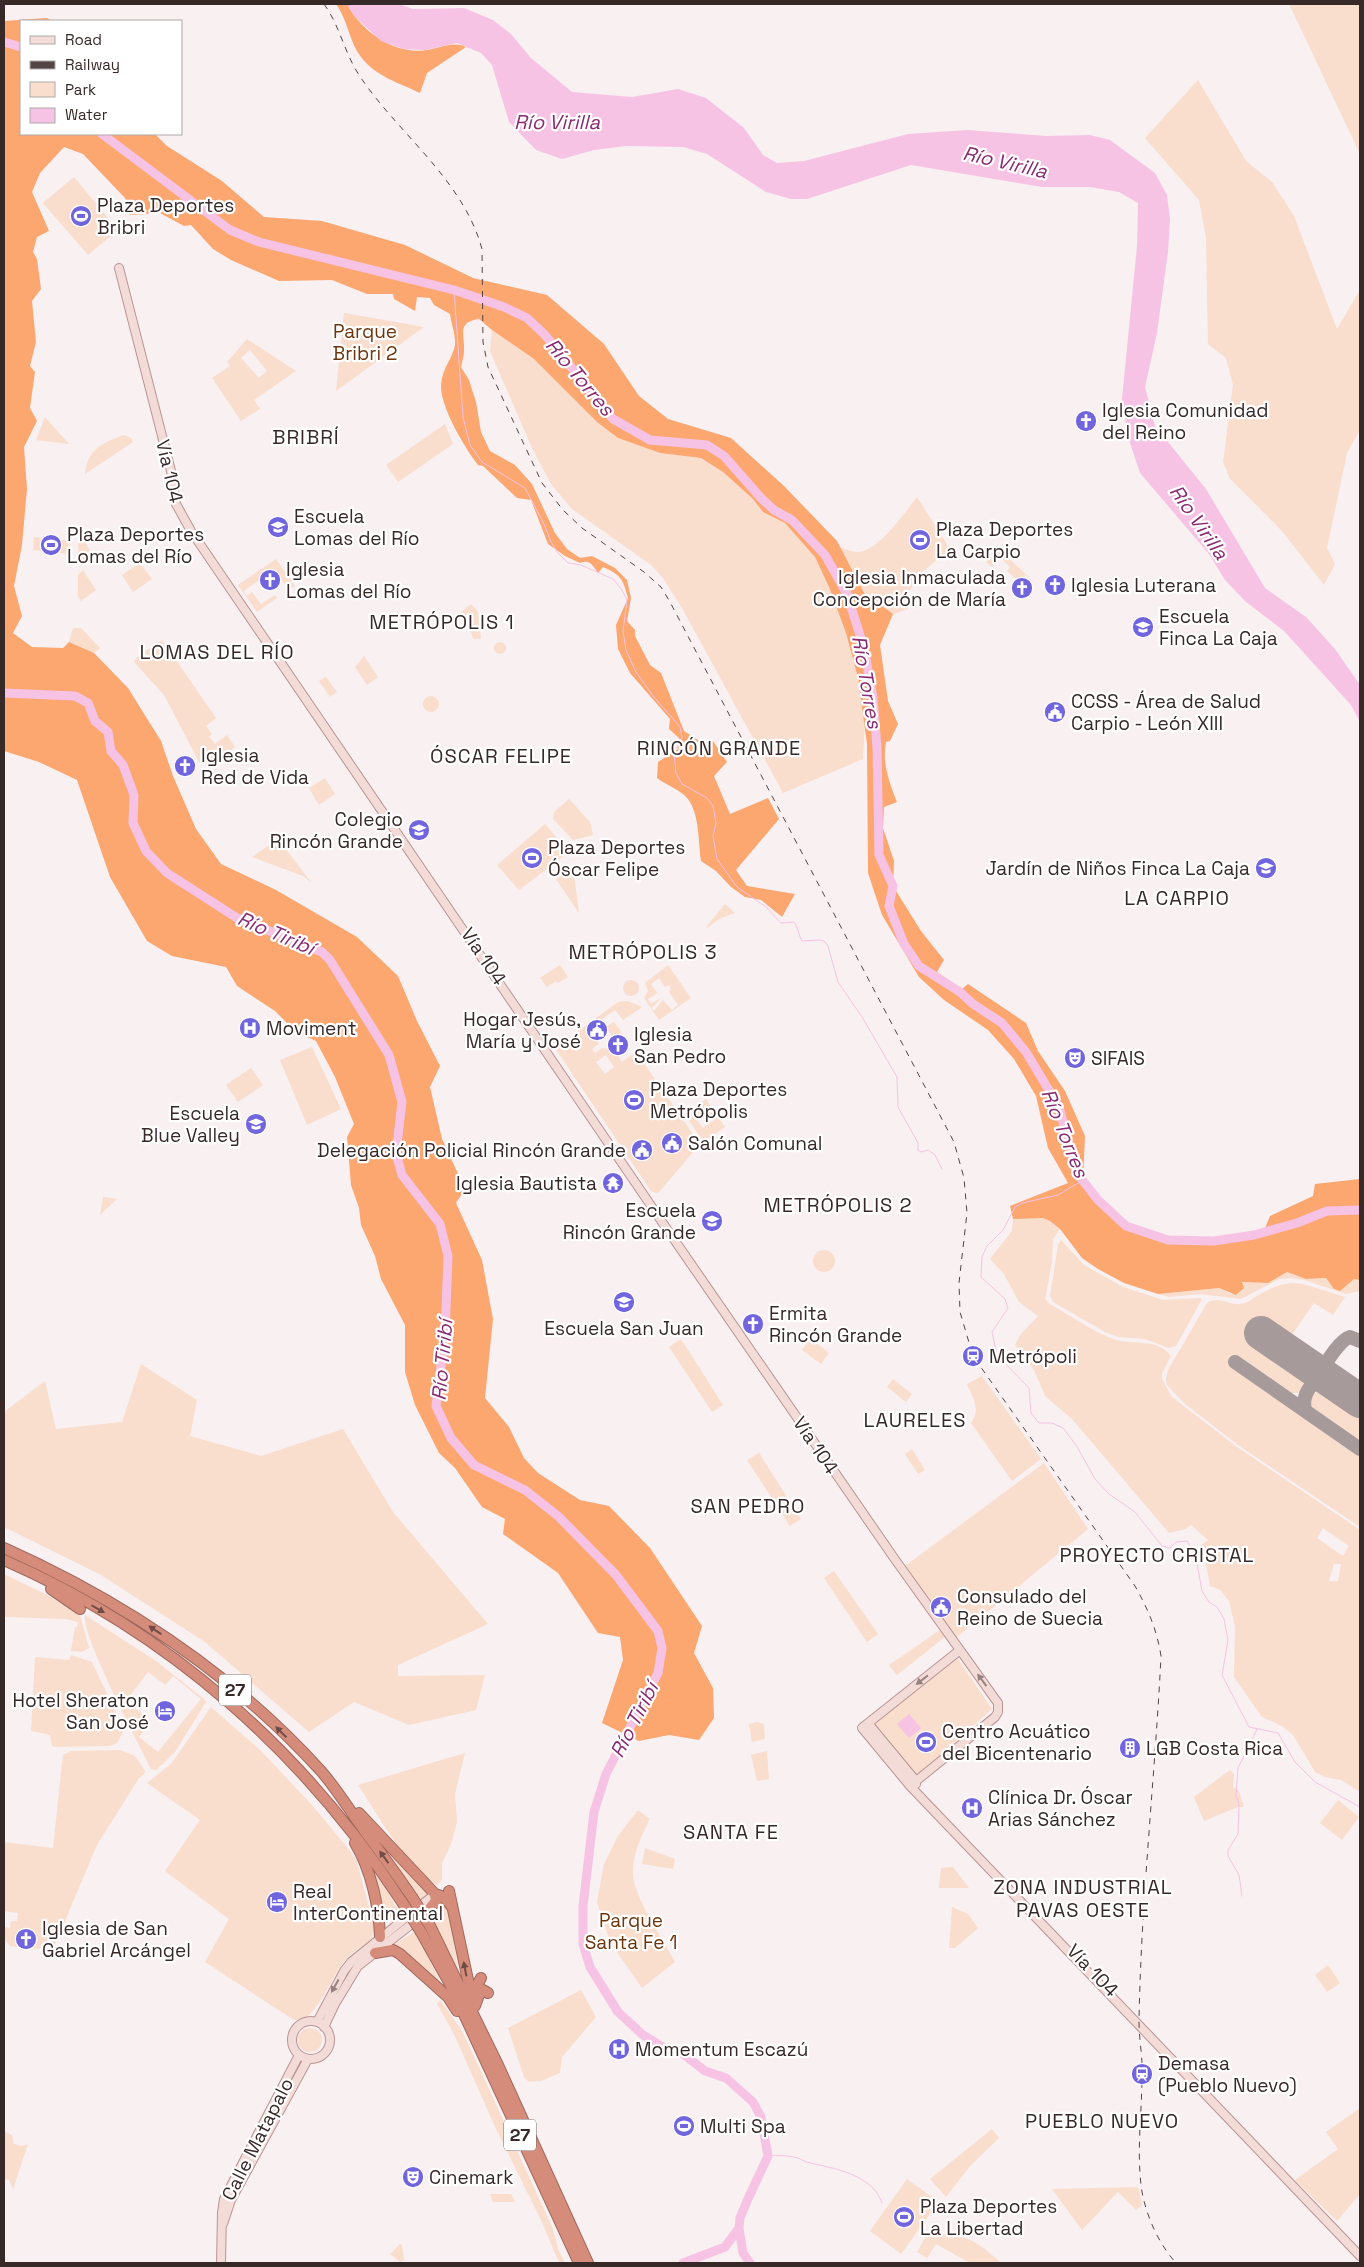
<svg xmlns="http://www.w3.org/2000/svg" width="1364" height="2267" viewBox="0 0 1364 2267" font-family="'Space Grotesk',sans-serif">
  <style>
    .green { fill: #f9ddcd; fill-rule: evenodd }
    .forest { fill: #fca670 }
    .water { fill: #f7c3e5 }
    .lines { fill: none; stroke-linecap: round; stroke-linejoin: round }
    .stream { stroke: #f7c3e5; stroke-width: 1 }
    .river { stroke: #f7c3e5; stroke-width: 9 }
    .taxiway { stroke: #a69a9b; stroke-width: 14 }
    .runway { stroke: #a69a9b; stroke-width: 34 }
    .secondary-casing { stroke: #ba9495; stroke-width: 10 }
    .highway-casing { stroke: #9f695e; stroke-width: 12 }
    .secondary { stroke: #f3dcd7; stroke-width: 8 }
    .highway { stroke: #d68c7a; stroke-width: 10 }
    .rail { stroke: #534545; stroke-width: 1; stroke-dasharray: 6 6; stroke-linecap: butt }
    .highway-bridge-casing { stroke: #9f695e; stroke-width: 12; stroke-linecap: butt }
    .highway-bridge { stroke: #d68c7a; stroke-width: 10 }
    .oneway { fill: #6f4c45 }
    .oneway2 { fill: #968280 }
    .labels { text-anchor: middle; stroke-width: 4.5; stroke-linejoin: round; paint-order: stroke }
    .shield { fill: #fff; stroke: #746969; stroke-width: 1 }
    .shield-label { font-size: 18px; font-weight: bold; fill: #382929 }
    .poi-label { font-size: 19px; fill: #382929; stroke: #fff; text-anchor: start }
    .park-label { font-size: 19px; fill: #6c360d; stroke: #fff }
    .street-label { font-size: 19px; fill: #382929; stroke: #fff }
    .water-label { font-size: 20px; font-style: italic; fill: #892a72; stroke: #fff }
    .neighbourhood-label { font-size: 20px; letter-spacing: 1px; fill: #382929; stroke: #fff }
  </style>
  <rect width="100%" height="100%" fill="#f9f0f1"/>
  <path class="green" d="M1289,4H1360V154Z
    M1198,80L1246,161L1272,182L1294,216L1337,329L1360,290V430L1347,453L1327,548L1335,564L1324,585L1282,531L1230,479L1223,462L1233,385L1226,358L1208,344L1206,238L1199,200L1145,138Z
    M74,177L118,230L88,255L43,203Z
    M344,313L424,327L336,391Z
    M492,330L534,359L597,422L618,438L660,453L701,458L723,472L753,499L763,512L785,523L801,540L815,557L829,587L846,633L858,678L865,718L863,759L783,793L682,608L663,578L651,565L572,509L551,484L532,448L490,351Z
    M247,339L296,371L254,400L260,409L241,421L212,378L230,366L227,362ZM250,350L267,371L259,378L241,358Z
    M45,417L69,444L36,440Z
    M445,424L453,444L398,482L386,465Z
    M124,435L131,438L133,442L85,474C87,449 104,442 124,435Z
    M917,497L950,549L921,573L904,599L908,609L866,624L833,544C840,547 848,551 856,552C877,554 905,512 917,497Z
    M34,537L70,541L69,554L33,550Z
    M83,538L93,556L79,565L78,541Z
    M999,549L1037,585L1025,575L1021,580L1019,578L1017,580L1007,571L1010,567L1001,558L992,567L986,562Z
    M276,559L295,586L289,590L274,569L244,591L247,596L252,592L261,604L275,595L277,598L257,612L238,585Z
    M140,563L152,579L133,592L122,575Z
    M83,570L96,590L81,601L78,596V575Z
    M960,570L964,578L951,585L946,577Z
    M471,604L478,612L481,639H473L470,628L459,614Z
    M73,628H81L100,648L94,653L69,642Z
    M162,640L216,718L206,726L212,734L209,736L215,744L227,735L235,747C226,754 210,771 199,762L164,695L134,662L137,657Z
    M494 648a6 6 0 1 1 12 0a6 6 0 1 1-12 0Z
    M364,656L378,677L367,685L355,667Z
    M326,677L337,692L330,697L319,681Z
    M423 704a8 8 0 1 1 16 0a8 8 0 1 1-16 0Z
    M325,778L335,794L319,805L309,788Z
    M569,799L590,822L593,835L573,840L553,819L554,812Z
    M545,824L569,852L519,890L497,865Z
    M278,839L311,882L303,876L252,857Z
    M573,868L579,913L556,879Z
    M725,904L735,913L719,919L707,928L706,927Z
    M560,965L568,977L558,983L556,981L547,987L540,978Z
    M668,965L691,998L659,1020L644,998L648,991L645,983ZM659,978L665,987L669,985L671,989L669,992L678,1005L672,1010L663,1000L654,1011L652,1008L661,998L651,1004L648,999L657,993L651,984Z
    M623 988a8 8 0 1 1 16 0a8 8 0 1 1-16 0Z
    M627,1001L642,1007L623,1020L615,1010L585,1031L590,1039L594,1036L599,1044L592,1049L595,1053L602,1048L608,1049L612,1055L617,1054L622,1062L636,1052L700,1144L659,1192L656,1193L651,1191L555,1048L618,1002ZM606,1055L614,1067L605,1074L596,1062Z
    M614,1022L621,1031L620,1034L614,1039L606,1027Z
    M312,1047L341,1109L307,1125L280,1060Z
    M251,1068L263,1085L238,1102L226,1085Z
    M706,1099L725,1127L704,1142L684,1114ZM709,1112L714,1120L703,1128L697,1120Z
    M103,1197L117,1199L100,1215Z
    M1043,1218L1050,1221L1060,1229L1053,1239L1052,1262L1045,1299L1050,1304C1071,1316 1093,1332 1116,1340C1134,1345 1157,1338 1171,1356L1162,1374V1379L1172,1397L1237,1447L1360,1530V1792L1341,1780L1325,1777L1315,1772L1293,1735L1282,1726L1262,1717L1234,1677L1235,1627L1229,1601L1220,1590L1210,1586L1205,1559L1200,1546L1208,1540L1191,1525L1185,1529L1169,1533L1072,1419L1045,1396L1034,1370L1015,1345L1021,1334L1038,1316L1019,1302L1004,1274L990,1259L1012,1231L1013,1219ZM1323,1528L1349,1546L1343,1556L1317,1538ZM1334,1564H1341L1338,1581H1329Z
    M1061,1240L1084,1265L1123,1287L1163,1300L1201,1298V1301L1176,1346L1169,1348L1145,1339L1118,1337L1105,1332L1053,1302L1050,1296L1058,1245Z
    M813 1261a11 11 0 1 1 22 0a11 11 0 1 1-22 0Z
    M1286,1272L1306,1279L1326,1278L1334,1289L1354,1279L1360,1280V1291L1346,1294L1304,1280L1290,1278L1279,1279L1241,1299L1200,1294L1169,1297L1158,1294L1219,1288L1231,1294L1242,1282L1268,1283Z
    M1292,1283L1303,1284L1345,1297L1333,1315L1314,1303L1289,1339L1259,1319L1248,1336L1305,1376V1384L1299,1393H1290L1239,1358L1233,1367L1360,1455V1527L1238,1445L1184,1403L1167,1385L1166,1379L1168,1370L1207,1303C1220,1295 1228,1306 1241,1304C1247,1303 1251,1300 1255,1297C1267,1290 1279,1284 1292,1283Z
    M810,1338L829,1353L821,1364L802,1350Z
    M681,1339L723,1405L712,1412L669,1347Z
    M141,1364L197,1400L190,1436L261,1456L343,1429L393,1512L488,1624L398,1665V1676L485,1675L476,1710L409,1725L354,1702L309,1732L205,1642L101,1575L4,1527V1412L45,1381L56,1429L122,1422Z
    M982,1376L1041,1459L1012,1481L971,1423C981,1409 973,1398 967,1384Z
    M893,1379L912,1394L906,1402L887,1387Z
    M1323,1389L1360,1414V1441L1313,1408C1308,1399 1314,1391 1323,1389Z
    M912,1449L925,1470L918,1474L905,1454Z
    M759,1453L801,1519L790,1526L747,1460Z
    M1044,1463L1088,1529L956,1638L905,1566Z
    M834,1571L878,1634L867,1642L824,1578Z
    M4,1574L53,1598L80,1615L89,1648L82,1652L71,1651L75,1627H77L78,1622L65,1619L5,1617L4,1636Z
    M85,1615L156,1661L204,1699L206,1702L175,1752L156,1770L151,1769C139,1744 81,1635 85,1615ZM148,1672L165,1685L173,1676L201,1699L158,1752L139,1737L151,1721L126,1701Z
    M940,1630L945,1637L897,1675L889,1665Z
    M71,1655L92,1662L124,1730L117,1743L110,1746L56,1747L52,1746L50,1735L31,1731L35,1657L69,1660Z
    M955,1657L958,1659L992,1709L920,1773L915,1775L875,1726V1723Z
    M211,1707L261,1751L312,1805L351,1852L357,1862L374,1926L372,1938C362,1947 350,1953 342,1964C330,1982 322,2004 305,2019L294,2020L205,1962L229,1919L165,1871L200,1820L147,1783L171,1764Z
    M757,1722L764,1724L765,1739L752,1742L749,1724Z
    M120,1750L135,1756L145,1771L144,1774L139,1778L97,1845L51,1954L49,1953L50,1945L41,1944L40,1949L10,1946L4,1939V1927L10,1928L11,1921H17L18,1913L4,1911V1842L53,1848L63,1755L71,1751ZM17,1932L37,1934L36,1946L16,1944Z
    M767,1751L769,1779L757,1781L751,1755Z
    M465,1753L455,1794L457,1822L451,1844L442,1863V1880L437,1885C409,1872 376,1811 358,1785Z
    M1230,1770L1234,1774L1233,1787L1239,1791L1244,1807H1238L1204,1821L1194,1797Z
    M1338,1800L1359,1817L1342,1840L1320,1823Z
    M638,1810L650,1819C641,1836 632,1855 633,1875C634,1897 664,1941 675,1962L642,1988L610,1942L597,1902L604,1864L618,1836Z
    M376,1836L429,1892L421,1899Z
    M645,1848L675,1859L673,1869L642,1864Z
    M366,1861L384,1885L399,1912L384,1923Z
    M953,1867L969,1888H939L941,1868Z
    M443,1906L448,1907L458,1968L431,1916Z
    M952,1907L968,1914L978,1928L955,1948H949Z
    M414,1932L418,1935L443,1988L392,1946Z
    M1328,1965L1340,1983L1327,1992L1315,1975Z
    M581,1990L596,2017L562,2057L560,2073L541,2081L529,2082L524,2077L508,2028Z
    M440,2000L461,2029L472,2052L553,2229L558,2249L565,2263H559L541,2220L496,2129L454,2034L437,2004Z
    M298 2040a12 12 0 1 1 24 0a12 12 0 1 1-24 0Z
    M1360,2108V2194L1337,2221L1295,2180L1338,2149L1326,2132Z
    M992,2129L999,2138L970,2166L946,2197L930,2179Z
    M4,2131L12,2135L14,2144L22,2146L28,2144L13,2189L9,2180L4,2179Z
    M907,2179L939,2202L901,2254L870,2231Z
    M1138,2187L1142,2205L1136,2210L1118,2192L1082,2230L1052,2189Z
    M490,2194H511L515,2202H493Z
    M930,2230C944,2237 944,2233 957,2236C974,2238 989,2252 1001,2263H970L936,2244L927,2258L917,2252Z
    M400,2244L402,2245L404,2260L400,2262L390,2254Z"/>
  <path class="forest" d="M336,4H347C362,32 394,55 427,50C441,48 452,41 466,47L427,73L420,93C399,83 375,76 361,57C349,42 348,20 336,4Z
    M47,18L52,21H21V134H155L167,146L222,181L264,217L322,221L405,245L473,278L547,295L604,344L639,396L668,419L731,438L784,486L837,541L864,593L893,614L880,645L888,701L898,724L890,741L886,742C882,763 889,782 897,802L884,807L883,828L894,861L893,886L921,931L944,960L937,972L962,989L968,984L1026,1023L1038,1051L1065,1091L1085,1136L1083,1180L1098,1200L1125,1226L1168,1240L1214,1241L1263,1233L1270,1216L1313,1196L1315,1184L1360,1179V1280L1354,1279L1340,1291L1334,1289L1326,1278L1306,1279L1287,1272L1268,1283L1242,1282L1244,1288L1236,1295L1219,1288L1158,1294L1124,1283L1098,1269L1082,1258L1060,1229L1050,1221L1043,1218L1013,1219L1010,1206L1068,1183L1048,1148L1036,1096L1014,1059L988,1030L944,1000L919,977L882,915L868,873L867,744L858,678L846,633L829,587L815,557L785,523L763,512L753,499L723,472L701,458L660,453L618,438L597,422L534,359L492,330L479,319C456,322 465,335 464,351C464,356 462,362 461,367L469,380L476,402L481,432L490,451L515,465L532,484L555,533L567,549L580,558L592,556L615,568L627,580L631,598L627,621L635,630V636L650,665L661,673L684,731L701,742L713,741L727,762L714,776L730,814L768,798L779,819L736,870L747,886L795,894L782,917L761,900L745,897L731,887L716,871L701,861C698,842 700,808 684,795C676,788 665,784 657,778L658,762L678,749L679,738L669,729L670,719L630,673L618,649L616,625L628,598C623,579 621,575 603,567L598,573C593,566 590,559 580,563L565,556L548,544L531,500L517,498L483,466L478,465C465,448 440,407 441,385C442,368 453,358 455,345C456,336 451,323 450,314L434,305L430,298L417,297L415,311L394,299L393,294H367L332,280L279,281L231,260L213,249L191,225L184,226L160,213L130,215L125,198L83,154L64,147L40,173L32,192L49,231L37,237L33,252L37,259L41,289L32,301L36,342L30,366L35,372L30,408L37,421L24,447L27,489L22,545L14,586L22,616L13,633L32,647L63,648L69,642L94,653L128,688L161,741L173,776L196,829L221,864L276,890L357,937L398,976L417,1021L440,1066L430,1087L442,1139L465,1189L456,1203L482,1260L493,1319L485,1398L509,1427L524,1458L538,1473L580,1500L609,1506L650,1548L702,1626L694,1653L713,1688L714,1718L699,1740L669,1735L639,1741L602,1723L623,1660L620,1637L598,1633L558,1573L503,1534L505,1519L482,1507L455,1468L439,1453L415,1405L405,1372V1325L381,1279L375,1256L361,1225L359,1208L351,1185L347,1137L354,1124L335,1077L316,1041L296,1032L275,1011L237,986L226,967L172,956L147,941L110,877L77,780L39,762L4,751V21Z"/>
  <path class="water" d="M347,4H399L413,9L464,8L493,20L511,34L531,58L572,92L632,97L678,89L706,98L744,128L763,155L777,163L804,161L908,134L967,130L1047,136L1090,135L1110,140L1155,173L1167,195L1170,219L1168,252L1157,333L1145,387L1155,426L1206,489L1265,588L1306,617L1335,649L1360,685V722L1351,705L1284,631L1246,602L1225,580L1209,554L1140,473L1128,437L1122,399L1137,246L1138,203L1119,192L1090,187H1042L911,165L807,199H791L766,192L707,154L683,147L626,146L594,150L562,159L536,150L509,122L492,65L481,53L457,43L425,50L403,49L381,41L354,16Z
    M909,1714L921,1728L909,1738L897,1724Z"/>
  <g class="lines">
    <path class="stream" d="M454,290L463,417L470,445L482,462L525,488L544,524L551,542L558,553L568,563L581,565L613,579L622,590L627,600L623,631L626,650L636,672L653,696L680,727L682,737L674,753L676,773L682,784L707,798L713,806L716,823L713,836L717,859L737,887L766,907L781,923L794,922C799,929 798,934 802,941L819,940L824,941L828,946L838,982L862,1017L897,1077L898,1107L918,1143V1150L921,1152L928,1150L935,1155L942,1169
      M1083,1180L1058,1195L1022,1203L1015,1207L1003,1230L987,1246L982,1257L981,1277L1005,1299L1008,1308L992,1332L997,1355L1029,1388L1031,1413L1039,1423H1052L1063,1428L1076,1445L1095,1479L1109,1494L1135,1512L1162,1546L1170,1548L1176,1542L1187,1541L1195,1552L1202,1591L1209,1602L1217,1607L1224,1619L1228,1640L1222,1675L1249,1727L1278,1733L1295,1762L1315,1782L1360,1807
      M1242,1896L1239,1875L1228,1856V1850L1238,1834L1239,1803L1236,1796L1238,1768L1257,1729
      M768,2156C781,2155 795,2155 806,2162C832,2168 873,2174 882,2203"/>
    <path class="river" d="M4,42L21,47
      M102,134L230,230L259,242L454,290L504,307L527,318L545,335L613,419L650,440L707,445L724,456L761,498L774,510L792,520L825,555L847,594L864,648L873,698L877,748L879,855L893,886L889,906L904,944L919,966L960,992L973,1004L1002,1023L1026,1052L1059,1107L1076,1172L1098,1200L1126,1226L1168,1240L1214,1241L1254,1235L1297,1223L1327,1211L1360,1210
      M4,693L75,696L88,703L95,721L108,732L111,751L123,765L134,795L133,823L146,851L167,873L237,918L322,952L330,960L389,1055L402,1102L396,1153L402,1175L440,1224L448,1256L445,1334L436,1406L451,1438L474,1465L525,1490L558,1516L616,1575L658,1631L662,1648L658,1673L606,1774L594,1812L583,1906V1944L590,1967L618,2012L643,2035L666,2049L683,2054L705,2071L726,2078L753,2102L761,2117L768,2156L747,2201L740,2218L739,2228L743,2253L750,2263
      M683,2263L725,2247L739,2228"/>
    <path class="taxiway" d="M1235,1362L1360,1449
      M1311,1368L1315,1375L1314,1382
      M1330,1381C1328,1377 1325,1374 1325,1369C1325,1361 1342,1339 1350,1337L1360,1341
      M1306,1411C1299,1397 1314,1374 1330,1381"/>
    <path class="runway" d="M1261,1333L1360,1401"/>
    <g class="secondary-casing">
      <path id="secondary" d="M119,268L171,471L176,504L191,531L671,1235L894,1558L998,1703V1712L995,1717L910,1786
        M960,1650L862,1728L910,1786L1360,2256
        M868,1723L916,1781V1784
        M292 2040a19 19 0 1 1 38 0a19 19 0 1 1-38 0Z
        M317,2022L344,1971L351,1962L435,1894
        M324,2027L335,2004L358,1966L427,1912
        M223,2224L231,2200L308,2059
        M221,2263L222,2213L224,2199L299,2055"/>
    </g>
    <g class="highway-casing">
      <path id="highway" d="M4,1548C122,1601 233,1674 321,1771C335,1787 347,1806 359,1823C377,1848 395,1872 412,1897
        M4,1560C169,1632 304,1752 402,1902
        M51,1589L80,1609
        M359,1813L435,1894L444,1897L452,1907
        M355,1843C371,1870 379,1906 380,1937
        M449,1891L472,1999
        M426,1913L436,1901L435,1894
        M430,1926L498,2065L588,2263
        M421,1932L450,1984L579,2263
        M375,1953L393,1950L400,1954L448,1997L457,2011
        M471,1996L481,1978
        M475,2006L480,1992L483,1990L488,1993"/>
    </g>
    <use href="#secondary" class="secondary"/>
    <use href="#highway" class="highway"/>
    <path class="rail" d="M324,4C340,26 344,52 359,75C398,134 463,179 482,249L483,342L488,367L542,483L563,510L582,528L644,572L661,587L670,602L954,1142L964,1178L967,1213L959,1283L960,1312L973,1356L1135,1586C1148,1609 1157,1630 1161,1656C1155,1778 1141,1900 1139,2022C1139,2040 1143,2058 1142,2075C1142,2114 1136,2153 1142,2192C1147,2218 1159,2244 1176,2263"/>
    <g class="highway-bridge-casing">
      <path id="highway-bridge" d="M412,1897L430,1926
        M402,1902L421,1932"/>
    </g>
    <use href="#highway-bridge" class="highway-bridge"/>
  </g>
  <defs><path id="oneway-solid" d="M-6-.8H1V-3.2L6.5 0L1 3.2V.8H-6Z" transform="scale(1.25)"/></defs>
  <g class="oneway">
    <use href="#oneway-solid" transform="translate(98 1609) rotate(30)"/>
    <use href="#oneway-solid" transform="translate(155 1630) rotate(-147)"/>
    <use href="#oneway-solid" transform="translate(281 1732) rotate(-136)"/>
    <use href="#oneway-solid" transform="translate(384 1857) rotate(-126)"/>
    <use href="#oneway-solid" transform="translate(465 1969) rotate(-101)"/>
  </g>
  <g class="oneway2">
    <use href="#oneway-solid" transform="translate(922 1680) rotate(142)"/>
    <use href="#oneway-solid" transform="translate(982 1680) rotate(-126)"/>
    <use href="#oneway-solid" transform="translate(335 1986) rotate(119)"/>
  </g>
  <defs>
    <g id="stadium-disc" transform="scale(1.125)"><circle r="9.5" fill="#7165df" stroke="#fff"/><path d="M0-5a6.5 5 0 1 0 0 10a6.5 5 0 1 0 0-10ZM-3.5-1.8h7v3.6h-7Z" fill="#fff"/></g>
    <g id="church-disc" transform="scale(1.125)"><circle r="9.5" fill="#7165df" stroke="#fff"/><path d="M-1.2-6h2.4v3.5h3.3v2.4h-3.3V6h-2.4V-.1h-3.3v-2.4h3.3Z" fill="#fff"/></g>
    <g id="school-disc" transform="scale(1.125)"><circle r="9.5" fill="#7165df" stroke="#fff"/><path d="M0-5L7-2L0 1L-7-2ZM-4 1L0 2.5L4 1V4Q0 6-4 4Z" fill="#fff"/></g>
    <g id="civic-disc" transform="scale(1.125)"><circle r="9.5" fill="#7165df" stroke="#fff"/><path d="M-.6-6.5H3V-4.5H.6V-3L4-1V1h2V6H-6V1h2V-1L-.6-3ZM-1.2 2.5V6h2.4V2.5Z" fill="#fff"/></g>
    <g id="hospital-disc" transform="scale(1.125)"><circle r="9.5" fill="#7165df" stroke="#fff"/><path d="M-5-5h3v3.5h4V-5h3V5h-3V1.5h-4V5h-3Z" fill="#fff"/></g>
    <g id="theatre-disc" transform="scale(1.125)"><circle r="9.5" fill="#7165df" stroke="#fff"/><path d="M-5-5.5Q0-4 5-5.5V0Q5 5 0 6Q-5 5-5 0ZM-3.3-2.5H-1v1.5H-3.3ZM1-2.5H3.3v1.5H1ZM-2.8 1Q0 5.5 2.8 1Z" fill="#fff"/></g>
    <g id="temple-disc" transform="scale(1.125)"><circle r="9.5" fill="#7165df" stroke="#fff"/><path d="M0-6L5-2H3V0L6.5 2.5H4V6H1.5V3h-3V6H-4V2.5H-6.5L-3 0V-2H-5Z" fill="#fff"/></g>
    <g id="station-disc" transform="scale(1.125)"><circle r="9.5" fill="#7165df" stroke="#fff"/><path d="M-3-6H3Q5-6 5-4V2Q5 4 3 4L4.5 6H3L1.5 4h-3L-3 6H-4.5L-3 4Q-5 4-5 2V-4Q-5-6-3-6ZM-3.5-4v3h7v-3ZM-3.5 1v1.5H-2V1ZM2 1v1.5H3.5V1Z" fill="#fff"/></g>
    <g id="hotel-disc" transform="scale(1.125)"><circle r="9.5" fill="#7165df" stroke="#fff"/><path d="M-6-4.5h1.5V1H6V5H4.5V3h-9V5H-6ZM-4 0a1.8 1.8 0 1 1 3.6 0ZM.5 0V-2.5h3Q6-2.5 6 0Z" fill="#fff"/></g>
    <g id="building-disc" transform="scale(1.125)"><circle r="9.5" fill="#7165df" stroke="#fff"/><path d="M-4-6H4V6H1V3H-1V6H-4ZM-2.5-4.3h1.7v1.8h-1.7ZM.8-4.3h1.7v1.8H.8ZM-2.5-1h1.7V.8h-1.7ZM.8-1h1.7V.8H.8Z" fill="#fff"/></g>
  </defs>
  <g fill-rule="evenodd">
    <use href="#stadium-disc" x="81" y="216"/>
    <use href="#church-disc" x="1086" y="421"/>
    <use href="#school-disc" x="278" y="527"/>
    <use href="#stadium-disc" x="920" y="540"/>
    <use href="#stadium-disc" x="51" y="545"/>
    <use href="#church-disc" x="270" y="580"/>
    <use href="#church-disc" x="1055" y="585"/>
    <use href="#church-disc" x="1022" y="588"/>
    <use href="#school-disc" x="1143" y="627"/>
    <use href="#civic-disc" x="1055" y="712"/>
    <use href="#church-disc" x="185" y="766"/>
    <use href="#school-disc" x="419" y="830"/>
    <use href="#stadium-disc" x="532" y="858"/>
    <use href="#school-disc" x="1266" y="868"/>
    <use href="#hospital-disc" x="250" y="1028"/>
    <use href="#civic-disc" x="597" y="1030"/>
    <use href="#church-disc" x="618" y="1045"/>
    <use href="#theatre-disc" x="1075" y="1058"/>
    <use href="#stadium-disc" x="634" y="1100"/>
    <use href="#school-disc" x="256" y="1124"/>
    <use href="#civic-disc" x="672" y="1143"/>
    <use href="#civic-disc" x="642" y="1150"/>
    <use href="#temple-disc" x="613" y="1183"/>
    <use href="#school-disc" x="712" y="1221"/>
    <use href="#school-disc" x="624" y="1302"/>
    <use href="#church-disc" x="753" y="1324"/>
    <use href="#station-disc" x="973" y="1356"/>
    <use href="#civic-disc" x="941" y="1607"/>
    <use href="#hotel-disc" x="165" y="1711"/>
    <use href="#stadium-disc" x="926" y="1742"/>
    <use href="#building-disc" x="1130" y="1748"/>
    <use href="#hospital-disc" x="972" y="1808"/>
    <use href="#hotel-disc" x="277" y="1902"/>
    <use href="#church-disc" x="26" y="1939"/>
    <use href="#hospital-disc" x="619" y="2049"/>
    <use href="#station-disc" x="1142" y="2074"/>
    <use href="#stadium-disc" x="684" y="2126"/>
    <use href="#theatre-disc" x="413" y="2177"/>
    <use href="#stadium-disc" x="904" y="2217"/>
  </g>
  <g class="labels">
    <g class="shield">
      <rect x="219" y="1674.5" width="32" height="31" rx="4"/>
      <rect x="504" y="2119.5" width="32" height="31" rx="4"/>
    </g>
    <g class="shield-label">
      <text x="235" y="1696">27</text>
      <text x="520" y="2141">27</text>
    </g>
    <g class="poi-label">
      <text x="97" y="212">Plaza Deportes<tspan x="97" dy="22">Bribri</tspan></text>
      <text x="1102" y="417">Iglesia Comunidad<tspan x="1102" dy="22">del Reino</tspan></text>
      <text x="294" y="523">Escuela<tspan x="294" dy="22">Lomas del Río</tspan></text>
      <text x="936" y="536">Plaza Deportes<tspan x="936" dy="22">La Carpio</tspan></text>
      <text x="67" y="541">Plaza Deportes<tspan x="67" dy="22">Lomas del Río</tspan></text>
      <text x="286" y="576">Iglesia<tspan x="286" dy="22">Lomas del Río</tspan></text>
      <text x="1006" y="584" text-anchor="end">Iglesia Inmaculada<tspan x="1006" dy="22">Concepción de María</tspan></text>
      <text x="1071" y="592">Iglesia Luterana</text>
      <text x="1159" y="623">Escuela<tspan x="1159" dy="22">Finca La Caja</tspan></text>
      <text x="1071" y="708">CCSS - Área de Salud<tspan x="1071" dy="22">Carpio - León XIII</tspan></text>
      <text x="201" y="762">Iglesia<tspan x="201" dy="22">Red de Vida</tspan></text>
      <text x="403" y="826" text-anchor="end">Colegio<tspan x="403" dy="22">Rincón Grande</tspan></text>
      <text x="548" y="854">Plaza Deportes<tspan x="548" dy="22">Óscar Felipe</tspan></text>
      <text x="1250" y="875" text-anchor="end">Jardín de Niños Finca La Caja</text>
      <text x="581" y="1026" text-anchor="end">Hogar Jesús,<tspan x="581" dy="22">María y José</tspan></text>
      <text x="266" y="1035">Moviment</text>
      <text x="634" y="1041">Iglesia<tspan x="634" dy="22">San Pedro</tspan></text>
      <text x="1091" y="1065">SIFAIS</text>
      <text x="650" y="1096">Plaza Deportes<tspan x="650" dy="22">Metrópolis</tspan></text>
      <text x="240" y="1120" text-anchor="end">Escuela<tspan x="240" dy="22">Blue Valley</tspan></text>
      <text x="688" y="1150">Salón Comunal</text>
      <text x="626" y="1157" text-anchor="end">Delegación Policial Rincón Grande</text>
      <text x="597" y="1190" text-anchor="end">Iglesia Bautista</text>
      <text x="696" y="1217" text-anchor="end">Escuela<tspan x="696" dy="22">Rincón Grande</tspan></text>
      <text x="769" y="1320">Ermita<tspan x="769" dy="22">Rincón Grande</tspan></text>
      <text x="624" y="1335" text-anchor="middle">Escuela San Juan</text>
      <text x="989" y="1363">Metrópoli</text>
      <text x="957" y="1603">Consulado del<tspan x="957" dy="22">Reino de Suecia</tspan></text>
      <text x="149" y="1707" text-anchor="end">Hotel Sheraton<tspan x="149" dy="22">San José</tspan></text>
      <text x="942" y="1738">Centro Acuático<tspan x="942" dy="22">del Bicentenario</tspan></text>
      <text x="1146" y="1755">LGB Costa Rica</text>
      <text x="988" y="1804">Clínica Dr. Óscar<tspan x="988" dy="22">Arias Sánchez</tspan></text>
      <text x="293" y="1898">Real<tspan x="293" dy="22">InterContinental</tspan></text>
      <text x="42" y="1935">Iglesia de San<tspan x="42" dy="22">Gabriel Arcángel</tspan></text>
      <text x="635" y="2056">Momentum Escazú</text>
      <text x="1158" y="2070">Demasa<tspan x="1158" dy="22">(Pueblo Nuevo)</tspan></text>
      <text x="700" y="2133">Multi Spa</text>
      <text x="429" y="2184">Cinemark</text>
      <text x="920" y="2213">Plaza Deportes<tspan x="920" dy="22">La Libertad</tspan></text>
    </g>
    <g class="park-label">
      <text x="365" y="338">Parque<tspan x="365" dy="22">Bribri 2</tspan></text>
      <text x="631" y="1927">Parque<tspan x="631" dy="22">Santa Fe 1</tspan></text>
    </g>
    <g class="street-label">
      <text transform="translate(170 471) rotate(77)" y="7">Vía 104</text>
      <text transform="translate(484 956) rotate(56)" y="7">Vía 104</text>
      <text transform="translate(816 1445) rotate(56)" y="7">Vía 104</text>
      <text transform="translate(1093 1970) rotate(46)" y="7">Vía 104</text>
      <text transform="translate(257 2139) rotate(-63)" y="7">Calle Matapalo</text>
    </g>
    <g class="water-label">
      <text x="557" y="129">Río Virilla</text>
      <text transform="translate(1005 162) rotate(13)" y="7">Río Virilla</text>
      <text transform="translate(580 377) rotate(50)" y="7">Río Torres</text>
      <text transform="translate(1199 522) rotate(55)" y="7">Río Virilla</text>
      <text transform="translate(867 682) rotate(80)" y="7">Río Torres</text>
      <text transform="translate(276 933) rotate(23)" y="7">Río Tiribí</text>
      <text transform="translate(1065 1133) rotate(68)" y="7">Río Torres</text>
      <text transform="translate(442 1360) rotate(-85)" y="7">Río Tiribí</text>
      <text transform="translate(634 1720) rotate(-63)" y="7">Río Tiribí</text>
    </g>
    <g class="neighbourhood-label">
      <text x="306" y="444">BRIBRÍ</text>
      <text x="442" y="629">METRÓPOLIS 1</text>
      <text x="217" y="659">LOMAS DEL RÍO</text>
      <text x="719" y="755">RINCÓN GRANDE</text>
      <text x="501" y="763">ÓSCAR FELIPE</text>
      <text x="1177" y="905">LA CARPIO</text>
      <text x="643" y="959">METRÓPOLIS 3</text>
      <text x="838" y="1212">METRÓPOLIS 2</text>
      <text x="915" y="1427">LAURELES</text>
      <text x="748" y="1513">SAN PEDRO</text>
      <text x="1157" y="1562">PROYECTO CRISTAL</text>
      <text x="731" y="1839">SANTA FE</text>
      <text x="1083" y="1894">ZONA INDUSTRIAL<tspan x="1083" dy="23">PAVAS OESTE</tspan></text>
      <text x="1102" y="2128">PUEBLO NUEVO</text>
    </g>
  </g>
  <rect width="1364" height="2267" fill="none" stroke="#382929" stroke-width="10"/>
  <rect x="20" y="20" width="162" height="115" fill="#ffffff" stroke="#afa9a9"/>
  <rect x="30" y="36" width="25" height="8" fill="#f3dcd7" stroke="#afa9a9"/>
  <text x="65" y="45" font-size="15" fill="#382929">Road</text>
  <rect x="30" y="61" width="25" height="8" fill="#534545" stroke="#afa9a9"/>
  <text x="65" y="70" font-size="15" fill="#382929">Railway</text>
  <rect x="30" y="82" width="25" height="15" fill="#f9ddcd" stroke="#afa9a9"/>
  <text x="65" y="95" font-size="15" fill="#382929">Park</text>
  <rect x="30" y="108" width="25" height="15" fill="#f7c3e5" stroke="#afa9a9"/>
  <text x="65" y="120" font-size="15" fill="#382929">Water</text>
</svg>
